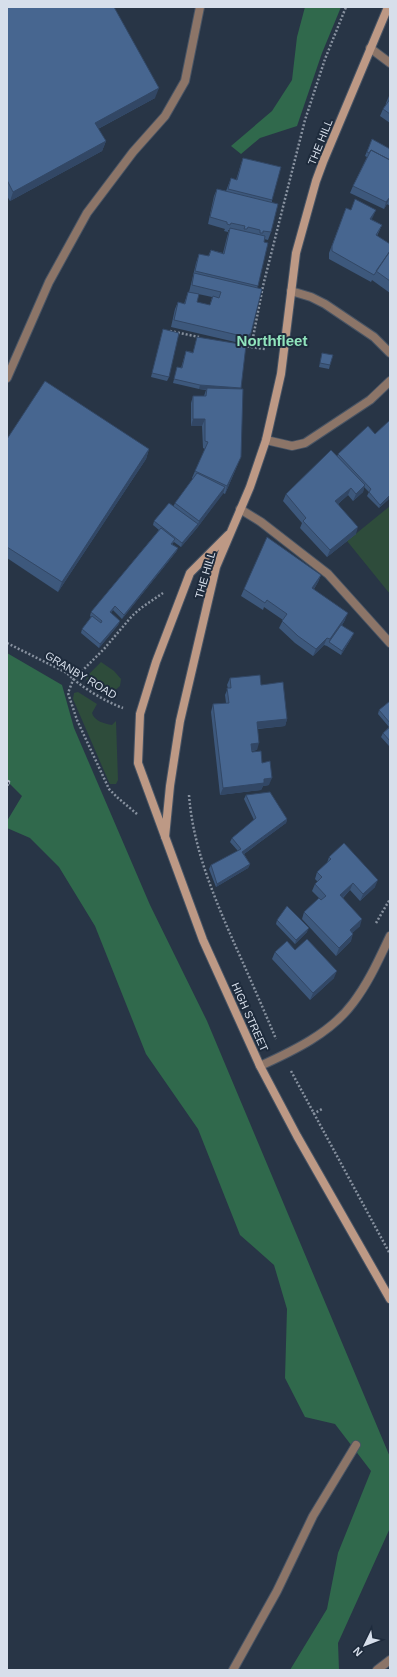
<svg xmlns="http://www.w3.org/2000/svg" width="397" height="1677" viewBox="0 0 397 1677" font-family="Helvetica,sans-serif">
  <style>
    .green { fill: #2e4c3b }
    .forest { fill: #30694c }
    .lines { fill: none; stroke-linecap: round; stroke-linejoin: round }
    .lane-casing { stroke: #485464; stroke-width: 10 }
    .street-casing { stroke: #485464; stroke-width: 10 }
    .secondary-casing { stroke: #485464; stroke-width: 10 }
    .path { stroke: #87919f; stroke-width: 2.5; stroke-dasharray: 2 2; stroke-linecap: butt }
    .lane { stroke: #8c7568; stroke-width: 8 }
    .street { stroke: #8c7568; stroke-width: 8 }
    .secondary { stroke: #bd9985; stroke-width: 8 }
    .rail-casing { stroke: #a5aebb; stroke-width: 4.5 }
    .rail { stroke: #1e2b3c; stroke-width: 3; stroke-dasharray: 9; stroke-linecap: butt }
    .wall { fill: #3d587c }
    .shaded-wall { fill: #324765 }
    .building { fill: #476690; stroke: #324765 }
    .labels { text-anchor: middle; stroke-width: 4; stroke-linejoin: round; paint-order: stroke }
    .street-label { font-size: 11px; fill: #d7dfeb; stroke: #1e2b3c }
    .district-label { font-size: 15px; font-weight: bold; fill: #90e4bc; stroke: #1e2b3c }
  </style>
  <rect width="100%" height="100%" fill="#283546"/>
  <path class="green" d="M390,506V594L347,541Z
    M101,662L114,671L121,679L120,686L112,693L105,691L86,680L87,676Z
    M78,692L97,704L92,713C94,721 105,724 112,725L116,721L118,780L116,784H110L108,780L73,699L74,693Z"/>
  <path class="forest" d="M305,7H341L322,53L297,126L260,138L241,154L231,146L272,111L292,80L297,37Z
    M7,653L62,685L74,728L150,905L207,1021L390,1457V1528L338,1643L339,1670H290L327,1609L338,1553L371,1471L335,1424L305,1417L285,1378L287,1309L274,1265L240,1235L198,1129L146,1054L95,926L59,867L30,838L7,828V821L22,796L7,781Z"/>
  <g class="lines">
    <g class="lane-casing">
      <path id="lane" d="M7,378L49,282L87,213L133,152L165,116L185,81L200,7
        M240,509L261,522L328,574L390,643
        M233,1670L277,1591L313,1516L356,1445
        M377,1670L390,1660"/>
    </g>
    <g class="street-casing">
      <path id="street" d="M370,48L390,63
        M291,291L311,297L325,304L374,337L390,353
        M266,440L292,446L305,443L370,400L390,381
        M260,1066C293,1051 331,1033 353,1003C369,982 379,959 390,936"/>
    </g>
    <g class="secondary-casing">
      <path id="secondary" d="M228,535L190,573L156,662L140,714L138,763L203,940L260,1066L297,1136L390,1299
        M165,837L170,786L180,721L216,567L250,487L266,440L281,374L296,253L316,181L323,162L388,7"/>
    </g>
    <path class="path" d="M170,331L199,337
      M243,346L265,349
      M251,348L263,286L305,120L325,59L346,7
      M7,643L67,673C79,686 106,702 123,708
      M189,795C193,848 214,897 235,945C249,976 263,1008 276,1039
      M137,814L118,798L109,789L77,720L68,693L73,680L104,649L132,616L141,608L163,593
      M376,923L390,899
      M291,1071L390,1254
      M313,1114L322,1109"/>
    <use href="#lane" class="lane"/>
    <use href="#street" class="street"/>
    <use href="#secondary" class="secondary"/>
    <g class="rail-casing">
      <path id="rail" d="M7,784L8,782"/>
    </g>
    <use href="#rail" class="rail"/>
  </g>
  <path class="wall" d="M7,7L155,98L98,129L106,141L102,151L10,201L7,196Z
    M390,94V123L380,116L383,109L386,104V103L389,96Z
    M372,139L390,149V206L387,204L384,209L350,193L353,186L367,157L365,156Z
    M243,158L272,200V203L271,232L268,240L264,239L251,333L249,340L244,344L171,327L175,309L178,302L184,304L188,292L197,302L210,305L212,297L189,292L192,280L196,263L199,254L208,256L211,250L223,253L227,237L229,230H228V232L224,231L225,229L208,224L214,196L217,189L226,191L231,178L236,180L240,167Z
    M346,208L351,210H376L371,219L382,225L377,236L390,244V293L372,280L371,282L329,259V253Z
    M163,329L169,377L167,381L151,377Z
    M197,337L241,389L238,464L225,494L223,493L197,528L181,547L174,542L172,544L178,548L176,552L122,619L113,610L111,613L120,621L118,625L99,648L81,633L82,629L91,617L90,616L91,612L159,530L153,525L154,521L173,507L175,503L193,479L192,478L195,471L205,449L203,448L202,426H191V403L193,396H204L206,390L199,389L173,383L177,367L181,368L186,351L193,352Z
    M322,353L330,365L329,369L319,367Z
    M390,420V498L379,508L367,496L369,492L364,487L363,492L353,501L348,495L338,504L356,534L327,557L300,528L302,523L283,501L286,494L337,457L338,454L375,434Z
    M7,439L149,449L146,459L58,592L7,558Z
    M321,575L318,582L314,589L345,620L342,625L352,637L341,655L327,646L324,645L313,656L295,643L279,628L283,620L264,607L263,610L241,596L244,589Z
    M230,678L261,685L287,719L285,726L258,729L257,750L252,751V752L262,763L269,785L263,786L261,790L220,795L211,712L213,704L226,703L225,695L228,688L227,685Z
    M390,701V745L389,746L381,737L383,733L389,727L378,714L379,710Z
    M246,795L287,819L286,823L244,854L250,864L248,868L216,887L209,869L211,865L238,851L230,842L232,838L254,820L244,799Z
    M329,857L375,887L360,901L350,890L343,898L360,926L352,933L351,941L336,956L302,919L304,912L319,898L312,891L315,884L318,882L315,879L317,872L327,863Z
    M277,920L307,932L295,944L276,924Z
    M295,950L334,978L310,1000L272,959L275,952Z"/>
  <path class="shaded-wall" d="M159,88L155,98L92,132L95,123Z
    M106,141L102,151L10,201L13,192Z
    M390,197L387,204L384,209L386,202Z
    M376,210L373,217L368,226L370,219Z
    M251,333L249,340L244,344L246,337Z
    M200,385L241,388L240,392L199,389Z
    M193,419H205L202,426H191Z
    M149,449L146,459L58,592L62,582Z
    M241,457L238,464L225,494L227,486Z
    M365,485L363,492L353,501L356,494Z
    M225,487L223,494L197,528L199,521Z
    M351,488L348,495L332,509L335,501Z
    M390,495V498L379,508L380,505Z
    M198,524L197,528L181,547L182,543Z
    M358,527L356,534L327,557L330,550Z
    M178,548L176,552L122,619L124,615Z
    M321,575L318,582L310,595L312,588Z
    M115,606L113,610L108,616L110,612Z
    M348,613L345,620L330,643L329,642L330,639Z
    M120,621L118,625L99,648L100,644Z
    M354,633L352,637L341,655L342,651Z
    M327,638L324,645L313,656L316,649Z
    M287,719L285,726L254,729L257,722Z
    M259,743L257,750L248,751L251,744Z
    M272,778L269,785L263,786L261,790L220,795L223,788L264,779Z
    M287,819L286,823L241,856L242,852Z
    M250,864L248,868L216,887L217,884Z
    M378,880L375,887L360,901L363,894Z
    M353,883L350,890L338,902L340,895Z
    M362,919L360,926L347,938L350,930Z
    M309,928L307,932L295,944L296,940Z
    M353,934L351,941L336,956L339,948Z
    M337,971L334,978L310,1000L313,993Z"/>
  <path class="building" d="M7,7H114L159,88L95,123L106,141L13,192L7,180Z
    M390,99V114L383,109Z
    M372,139L390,149V160L371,150L369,153L367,152Z
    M371,150L390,160V197L386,202L353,186Z
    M243,158L281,167L272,200L228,189L231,178L237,180Z
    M217,189L278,204L271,232L263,231V233H260V230L248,227L247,229H244L245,226L231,223L230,225L227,224V222L210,217Z
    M355,199L376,210L370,219L382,225L376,235L390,244V251L374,275L332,251V246L346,208L351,210Z
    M230,228L265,236L264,242L268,243L258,286L195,271L199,254L209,256L211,250L224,254Z
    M390,251V281L376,271Z
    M194,273L262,289L251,333L246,337L174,320L178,302L185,304L188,292L199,294L197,302L210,305L213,296L219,298L221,292L192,285Z
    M163,329L179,333L169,377L152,373Z
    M197,337L246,345L241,388L200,385L174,379L177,367L182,368L186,351L193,353Z
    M322,353L333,355L330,365L320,363Z
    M45,381L149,449L62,582L7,547V439Z
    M207,388L243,389L241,457L227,486L195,471L208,442L205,441V419H193V396H206Z
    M390,420V495L380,505L369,492L371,489L338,454L368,426L375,434Z
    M331,450L365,485L356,494L351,488L335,501L358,527L330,550L303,521L306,518L286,494Z
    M197,473L225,487L199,521L175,503Z
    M169,503L198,524L182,543L154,521Z
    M161,528L175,539L171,544L178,548L124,615L115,606L110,612L120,621L100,644L82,629L92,616L101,623L102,621L91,612Z
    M267,537L321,575L312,588L348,613L330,639L327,638L316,649L298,636L282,621L287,614L267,600L265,603L244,589Z
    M341,625L354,633L342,651L329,642Z
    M260,675L261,685L283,682L287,719L257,722L259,743L251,744L252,752L261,751L262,763L270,761L272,778L264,779V783L223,788L213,704L229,703L227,688H231L230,678Z
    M390,701V723L379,710Z
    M390,727V741L383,733Z
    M270,792L287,819L242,852L250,864L217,884L211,865L241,849L232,838L256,818L246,795Z
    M344,843L378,880L363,894L353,883L340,895L362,919L350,930L353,934L339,948L304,912L319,898L321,900L326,896L315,884L322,877L317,872L331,859L329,857Z
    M287,906L309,928L296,940L277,920Z
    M307,939L337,971L313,993L275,952L287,941L295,950Z"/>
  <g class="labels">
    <g class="street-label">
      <text transform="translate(320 142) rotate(-68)" y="4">THE HILL</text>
      <text transform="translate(205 575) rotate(-74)" y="4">THE HILL</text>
      <text transform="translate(81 675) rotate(31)" y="4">GRANBY ROAD</text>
      <text transform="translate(250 1017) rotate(66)" y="4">HIGH STREET</text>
    </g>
    <g class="district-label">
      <text x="272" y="346">Northfleet</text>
    </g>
  </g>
  <rect width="397" height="1677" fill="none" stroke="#d7dfeb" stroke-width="16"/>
  <g transform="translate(365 1645) rotate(227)" stroke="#1e2b3c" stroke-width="3" paint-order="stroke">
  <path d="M0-3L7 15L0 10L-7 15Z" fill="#d7dfeb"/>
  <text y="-6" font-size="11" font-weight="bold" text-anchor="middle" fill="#d7dfeb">N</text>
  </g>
</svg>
